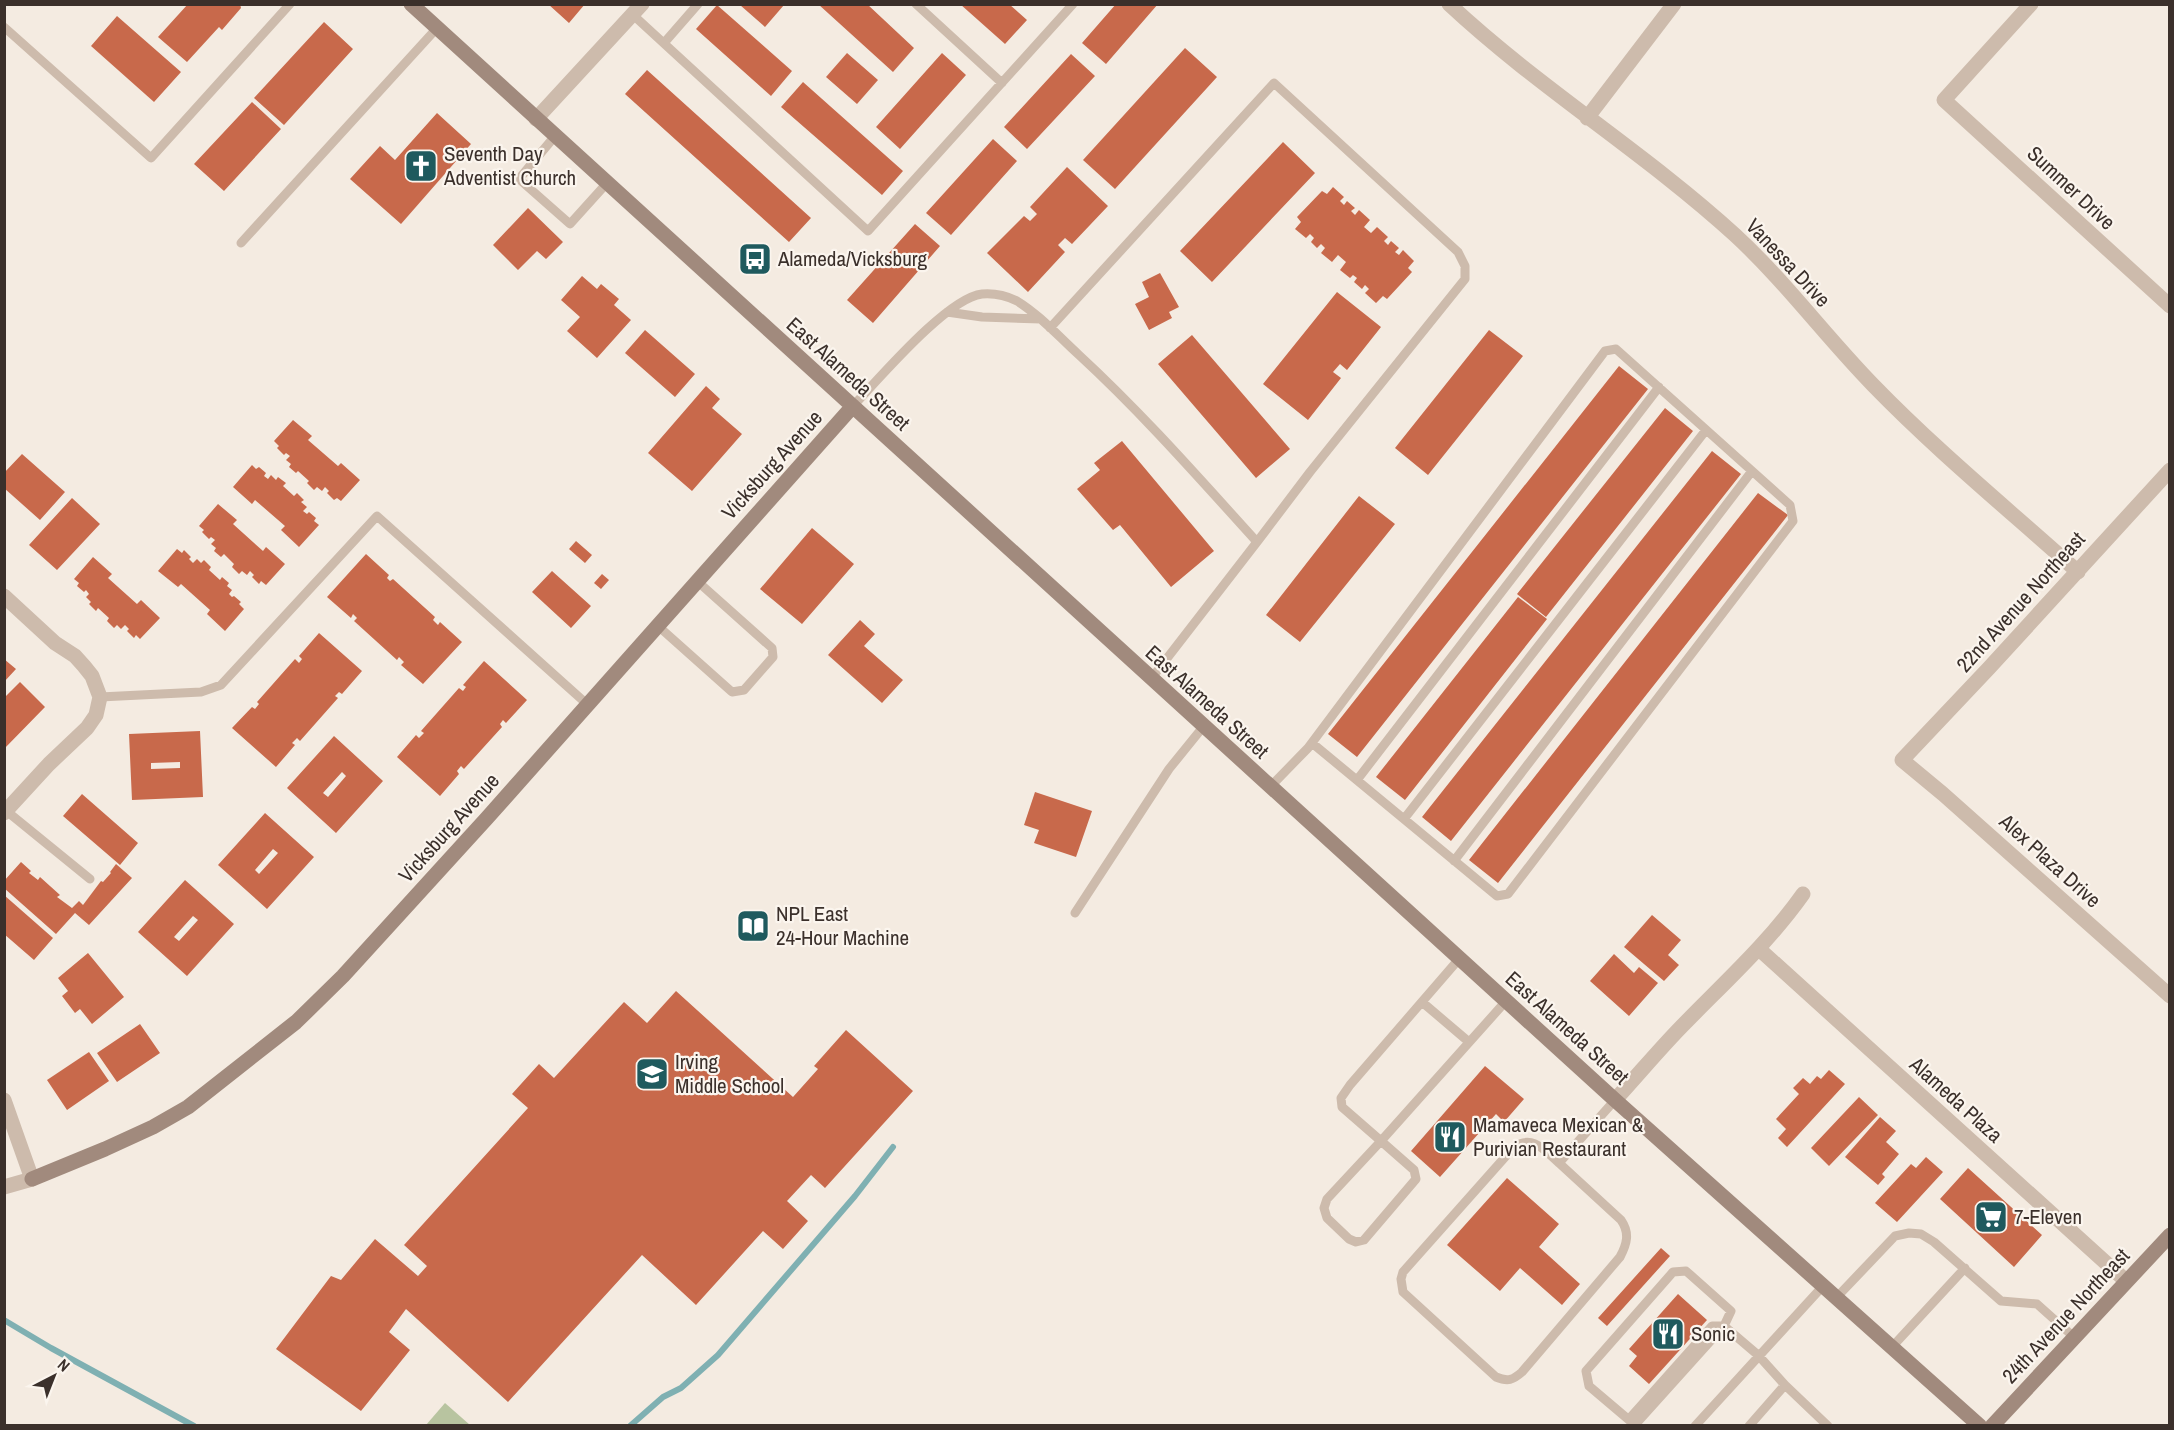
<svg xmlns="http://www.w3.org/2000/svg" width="2174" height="1430" viewBox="0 0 2174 1430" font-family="'Archivo Narrow',sans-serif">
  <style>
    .green { fill: #b8c4a0 }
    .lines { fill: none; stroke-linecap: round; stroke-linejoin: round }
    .stream { stroke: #7fb0b2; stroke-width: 6 }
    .building { fill: #c8694b; fill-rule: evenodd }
    .lane { stroke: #cdbbac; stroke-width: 9 }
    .street { stroke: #cdbbac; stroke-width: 15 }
    .secondary { stroke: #a18a7d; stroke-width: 15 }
    .labels { text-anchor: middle; stroke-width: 4.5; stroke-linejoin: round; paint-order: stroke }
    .poi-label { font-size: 21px; fill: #3b302b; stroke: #fbf5ee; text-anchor: start }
    .street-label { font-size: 21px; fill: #3b302b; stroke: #fbf5ee }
  </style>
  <rect width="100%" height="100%" fill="#f4ebe1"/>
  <path class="green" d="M445,1403L470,1425H426Z"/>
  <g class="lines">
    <path class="stream" d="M4,1320L51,1348L194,1426
      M630,1426L663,1397L681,1388L718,1355L855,1196L893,1147"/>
  </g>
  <path class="building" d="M188,4H240L241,8L222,30L219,27L187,62L158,37Z
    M548,4H585L569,23Z
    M818,4H867L914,48L893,72Z
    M960,4H1009L1027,20L1005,44Z
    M1116,4H1158L1106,64L1082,43Z
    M717,5L792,71L771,96L696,29Z
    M740,5H784L765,27Z
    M117,16L181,72L154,102L91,46Z
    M324,22L353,49L284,125L254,98Z
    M1185,48L1217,77L1115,189L1083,160Z
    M847,53L878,80L857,104L826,77Z
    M942,53L966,75L900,149L876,127Z
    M1071,54L1095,76L1027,149L1004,127Z
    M647,70L811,218L789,242L625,94Z
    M803,82L903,171L882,195L781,107Z
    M252,102L281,129L224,191L194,164Z
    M437,113L471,144L401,224L350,179L380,146L395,160Z
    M993,139L1017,161L951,235L926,213Z
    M1283,142L1315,173L1212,282L1180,251Z
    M1067,167L1108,206L1072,244L1065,238L1058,245L1065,252L1028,292L987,253L1024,216L1030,221L1037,214L1030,207Z
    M1333,187L1344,197L1340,201L1344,205L1347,201L1355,208L1351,211L1355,215L1359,210L1370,220L1364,227L1371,233L1377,227L1388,237L1384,241L1388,245L1391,241L1399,248L1395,252L1399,255L1403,250L1414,261L1408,268L1412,272L1387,299L1383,296L1376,303L1365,293L1369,289L1365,285L1362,289L1354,282L1357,278L1353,275L1350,278L1340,270L1346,262L1338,255L1332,262L1321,253L1325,248L1321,244L1317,248L1311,242L1314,238L1310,234L1306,238L1295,229L1301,222L1297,217L1322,191L1327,194Z
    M528,208L563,242L546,259L537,251L518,270L493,245Z
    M915,224L940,246L873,323L847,300Z
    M1160,273L1179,307L1169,312L1172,318L1149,330L1135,304L1149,297L1142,282Z
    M582,276L597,289L601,284L619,299L614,305L631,320L597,358L567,331L580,317L561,300Z
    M1337,292L1381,327L1347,370L1340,364L1333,372L1341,378L1308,420L1263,384Z
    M645,330L695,374L675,397L625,353Z
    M1489,330L1523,356L1428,475L1395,448Z
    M1192,335L1290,449L1256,478L1158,364Z
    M1619,366L1648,389L1357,757L1328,734Z
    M706,386L720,399L712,408L742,434L692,491L648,453Z
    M1665,408L1693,431L1546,617L1517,594Z
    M293,420L312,436L308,440L338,466L341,463L360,480L341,501L337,498L334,500L327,493L329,491L325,487L322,491L317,487L314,490L307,483L309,481L298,471L296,473L289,467L291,464L286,460L290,456L286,453L284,455L277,448L279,446L274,441Z
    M1122,441L1214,551L1171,587L1120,525L1113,530L1077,489L1100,470L1094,463Z
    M1712,451L1741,474L1451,841L1422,817Z
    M22,454L65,492L40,520L4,488V473Z
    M252,465L256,469L259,467L266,473L264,476L268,479L271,475L276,480L278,477L286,483L283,486L294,496L297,493L304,500L301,502L307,507L303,511L307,514L309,512L316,518L314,521L319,525L299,547L281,530L285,526L255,500L252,504L233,487Z
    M1758,493L1788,515L1498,883L1469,860Z
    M1359,496L1395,524L1300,642L1266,615Z
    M72,498L100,524L57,570L29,545Z
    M218,504L237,520L233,524L263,551L266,547L285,564L266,585L261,581L259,584L252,577L254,575L250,571L247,575L242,571L239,574L232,567L234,564L224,554L221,557L214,551L216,548L211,544L215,540L211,537L209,539L202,532L204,530L199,526Z
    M812,528L854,564L802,624L760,589Z
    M576,541L592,555L585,563L569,549Z
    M177,549L182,553L184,550L191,557L189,559L193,563L197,559L201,563L204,560L211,567L209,570L220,580L222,577L229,583L227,586L232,590L229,594L232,597L234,596L241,602L239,604L244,609L225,631L207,614L210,610L181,584L178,587L158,571Z
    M366,554L389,575L387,578L390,581L393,579L435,617L433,620L438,625L440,622L462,642L423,684L401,665L404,662L399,657L397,660L354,621L357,618L353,614L351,618L327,597Z
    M93,557L112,574L108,578L137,604L141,600L160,618L140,639L136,635L134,638L127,631L129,629L125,625L121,629L117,625L114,628L107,621L109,618L98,608L96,611L89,604L91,602L86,597L89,594L86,590L84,592L77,586L79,583L74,579Z
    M552,571L591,606L571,628L532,592Z
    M602,574L609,580L601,589L594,583Z
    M1518,597L1547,619L1405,800L1376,777Z
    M860,620L875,634L864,646L903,680L882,703L828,655Z
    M319,633L362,671L342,694L339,692L335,696L338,698L300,741L297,738L292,743L295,745L276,767L232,728L252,707L255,709L259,704L257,702L295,659L299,663L302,659L299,656Z
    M4,659L16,669L4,682Z
    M484,661L527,700L506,723L503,720L500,724L502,727L464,769L461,766L457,771L459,774L440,796L397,757L416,735L419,738L424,733L421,731L459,688L463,691L466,687L463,685Z
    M20,682L45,707L4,749V698Z
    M200,731L203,797L132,800L129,734ZM180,762V768L151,769V763Z
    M334,736L383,781L336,833L287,788ZM342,772L346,776L328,797L323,793Z
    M1035,792L1092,811L1076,857L1034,843L1039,830L1024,825Z
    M82,794L138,843L120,865L63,816Z
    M265,813L314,857L267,909L218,865ZM273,849L278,853L259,874L255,870Z
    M21,862L31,871L29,873L38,880L40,877L60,895L57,897L72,908L79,901L83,905L101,881L103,882L111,873L110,872L116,864L132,878L89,925L75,913L56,934L4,888V881Z
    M185,880L234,924L187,976L138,932ZM193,916L198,920L179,941L174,937Z
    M4,895L53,938L34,960L4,934Z
    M1652,915L1681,940L1668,955L1679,965L1664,981L1624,947Z
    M88,953L124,997L92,1024L80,1009L75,1013L62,996L68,991L58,978Z
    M1614,954L1634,973L1639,967L1658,983L1629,1016L1590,981Z
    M676,991L793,1097L818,1069L814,1066L846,1030L913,1091L825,1188L811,1175L787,1201L808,1221L783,1249L763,1231L696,1305L642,1255L508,1402L406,1309L389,1332L410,1350L361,1411L276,1349L331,1276L341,1280L375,1239L418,1276L427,1266L404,1245L528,1108L512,1094L539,1064L554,1078L624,1002L647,1023Z
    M140,1024L160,1053L117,1082L97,1053Z
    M89,1052L109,1081L67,1110L47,1080Z
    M1485,1066L1524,1099L1504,1122L1496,1114L1440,1177L1411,1151Z
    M1829,1070L1845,1084L1787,1147L1778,1138L1786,1129L1776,1119L1799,1094L1793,1088L1803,1078L1810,1084L1817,1076L1821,1079Z
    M1859,1097L1878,1115L1829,1166L1811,1148Z
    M1880,1117L1896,1131L1886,1142L1899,1154L1882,1174L1885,1177L1878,1185L1845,1157Z
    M1926,1157L1943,1172L1897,1222L1875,1203L1911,1164L1916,1168Z
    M1968,1168L2042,1235L2014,1267L1940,1199Z
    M1507,1178L1559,1224L1539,1247L1580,1284L1562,1305L1520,1268L1500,1291L1447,1245Z
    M1661,1248L1670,1256L1607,1326L1598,1318Z
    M1678,1294L1707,1320L1649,1384L1629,1366L1637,1356L1629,1349Z"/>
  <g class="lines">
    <path class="lane" d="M916,4L1002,83
      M632,14L868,231L1073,4
      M4,27L151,158L290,4
      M664,43L698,4
      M555,136L519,179L570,224L607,183
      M241,243L437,28
      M947,312L982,317L1041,319
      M1050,328L1274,83L1458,252L1465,266V279L1310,472L1257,542
      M853,406C879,379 947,298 982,294C994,293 1007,296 1017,301C1040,315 1059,337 1079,355C1142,413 1199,478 1257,542L1151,679
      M658,626L732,692L744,690L773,657L772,648L697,581
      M100,697L201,692L221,685L377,516L588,705
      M1357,780L1659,387
      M1270,787L1308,748L1605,351L1616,349L1790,505L1793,521L1508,894L1497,896L1312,743
      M4,809L90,879
      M1404,819L1706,430
      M1454,861L1752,471
      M1075,913L1169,769L1203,727
      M1459,959L1350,1085L1341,1098L1342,1107L1381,1141L1327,1199L1324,1208L1327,1218L1349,1239L1356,1242L1364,1240L1416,1179L1414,1170L1381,1141L1506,1001
      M1422,1002L1469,1042
      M1559,1163C1545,1151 1533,1134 1514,1147L1403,1272L1401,1279L1403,1292L1496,1377C1508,1382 1513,1380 1522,1372L1620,1257C1627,1244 1630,1233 1621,1220L1559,1163L1615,1100
      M1836,1298L1895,1236L1909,1233L1921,1234L1934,1242L2001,1301L2037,1304L2075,1338
      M1892,1347L1965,1268
      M1629,1419L1712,1326H1724L1758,1355L1785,1385L1828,1426
      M1634,1426L1724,1326L1731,1311L1686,1271L1673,1272L1586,1371L1589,1386L1635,1425
      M1695,1426L1823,1286
      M1749,1426L1785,1385"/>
    <path class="street" d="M1449,4C1539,88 1644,152 1735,235C1785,281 1826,337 1873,385C1937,451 2009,510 2078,572
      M2031,4L1944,100L2170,306
      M1587,118L1674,4
      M536,119L642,4
      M2170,470L1989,668L1902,760L1943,794L2170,996
      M4,596L55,643L75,656L84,666L92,676L100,697L96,715L87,728L49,764L4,813
      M1759,949L2126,1281
      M4,1100L32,1179L4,1187
      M1615,1100C1639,1074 1661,1047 1686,1022C1727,980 1769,942 1803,894"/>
    <path class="secondary" d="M411,4L1615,1100L1980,1426
      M32,1179L105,1149L153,1127L188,1107L296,1022L343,976L487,818L853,406
      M1992,1426L2170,1235"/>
  </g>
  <defs>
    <g id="church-square" transform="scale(1.725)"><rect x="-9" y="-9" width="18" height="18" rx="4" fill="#1f5a5e" stroke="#fbf5ee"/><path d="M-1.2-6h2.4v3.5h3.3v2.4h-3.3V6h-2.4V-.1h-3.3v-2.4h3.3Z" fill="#fff"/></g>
    <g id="bus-square" transform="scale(1.725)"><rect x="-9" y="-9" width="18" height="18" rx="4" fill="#1f5a5e" stroke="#fbf5ee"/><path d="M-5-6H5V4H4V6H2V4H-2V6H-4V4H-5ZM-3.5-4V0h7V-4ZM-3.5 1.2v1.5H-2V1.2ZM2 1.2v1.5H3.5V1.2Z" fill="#fff"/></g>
    <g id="library-square" transform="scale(1.725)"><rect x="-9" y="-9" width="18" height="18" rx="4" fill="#1f5a5e" stroke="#fbf5ee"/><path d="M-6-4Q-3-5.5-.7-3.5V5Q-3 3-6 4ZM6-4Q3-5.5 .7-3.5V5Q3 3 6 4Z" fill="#fff"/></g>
    <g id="school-square" transform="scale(1.725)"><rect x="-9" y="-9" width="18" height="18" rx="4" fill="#1f5a5e" stroke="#fbf5ee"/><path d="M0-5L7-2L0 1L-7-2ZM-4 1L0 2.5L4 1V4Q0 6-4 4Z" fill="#fff"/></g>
    <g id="restaurant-square" transform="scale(1.725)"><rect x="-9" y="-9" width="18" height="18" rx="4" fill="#1f5a5e" stroke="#fbf5ee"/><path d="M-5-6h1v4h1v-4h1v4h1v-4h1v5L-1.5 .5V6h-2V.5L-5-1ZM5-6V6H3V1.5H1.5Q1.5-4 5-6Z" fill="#fff"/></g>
    <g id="supermarket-square" transform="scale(1.725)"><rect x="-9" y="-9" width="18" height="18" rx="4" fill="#1f5a5e" stroke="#fbf5ee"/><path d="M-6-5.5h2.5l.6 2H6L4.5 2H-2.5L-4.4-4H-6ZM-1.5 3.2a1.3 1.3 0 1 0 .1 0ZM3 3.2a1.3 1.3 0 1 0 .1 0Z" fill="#fff"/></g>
  </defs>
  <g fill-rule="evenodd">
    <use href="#church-square" x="421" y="166"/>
    <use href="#bus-square" x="755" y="259"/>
    <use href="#library-square" x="753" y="926"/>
    <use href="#school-square" x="652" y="1074"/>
    <use href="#restaurant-square" x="1450" y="1137"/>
    <use href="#supermarket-square" x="1991" y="1217"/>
    <use href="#restaurant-square" x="1668" y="1334"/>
  </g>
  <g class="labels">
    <g class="poi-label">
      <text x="444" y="161">Seventh Day<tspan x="444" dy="24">Adventist Church</tspan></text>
      <text x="778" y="266">Alameda/Vicksburg</text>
      <text x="776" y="921">NPL East<tspan x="776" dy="24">24-Hour Machine</tspan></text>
      <text x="675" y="1069">Irving<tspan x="675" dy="24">Middle School</tspan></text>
      <text x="1473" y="1132">Mamaveca Mexican &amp;<tspan x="1473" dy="24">Purivian Restaurant</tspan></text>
      <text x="2014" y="1224">7-Eleven</text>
      <text x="1691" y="1341">Sonic</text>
    </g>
    <g class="street-label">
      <text transform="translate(2071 188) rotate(43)" y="7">Summer Drive</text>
      <text transform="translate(1788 263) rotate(47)" y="7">Vanessa Drive</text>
      <text transform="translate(848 374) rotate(42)" y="7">East Alameda Street</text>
      <text transform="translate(772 465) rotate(-48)" y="7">Vicksburg Avenue</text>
      <text transform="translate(2021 602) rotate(-48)" y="7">22nd Avenue Northeast</text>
      <text transform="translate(1207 702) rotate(42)" y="7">East Alameda Street</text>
      <text transform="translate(449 828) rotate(-48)" y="7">Vicksburg Avenue</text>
      <text transform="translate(2050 861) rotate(42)" y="7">Alex Plaza Drive</text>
      <text transform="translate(1567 1028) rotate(42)" y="7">East Alameda Street</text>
      <text transform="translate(1956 1100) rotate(42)" y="7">Alameda Plaza</text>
      <text transform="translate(2066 1316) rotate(-47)" y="7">24th Avenue Northeast</text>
    </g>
  </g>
  <rect width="2174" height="1430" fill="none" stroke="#3b302b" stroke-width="12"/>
  <g transform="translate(54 1376) rotate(42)" stroke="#fbf5ee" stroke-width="4.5" paint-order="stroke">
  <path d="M0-4.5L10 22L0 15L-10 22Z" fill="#3b302b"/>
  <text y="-9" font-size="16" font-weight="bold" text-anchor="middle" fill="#3b302b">N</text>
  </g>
</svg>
